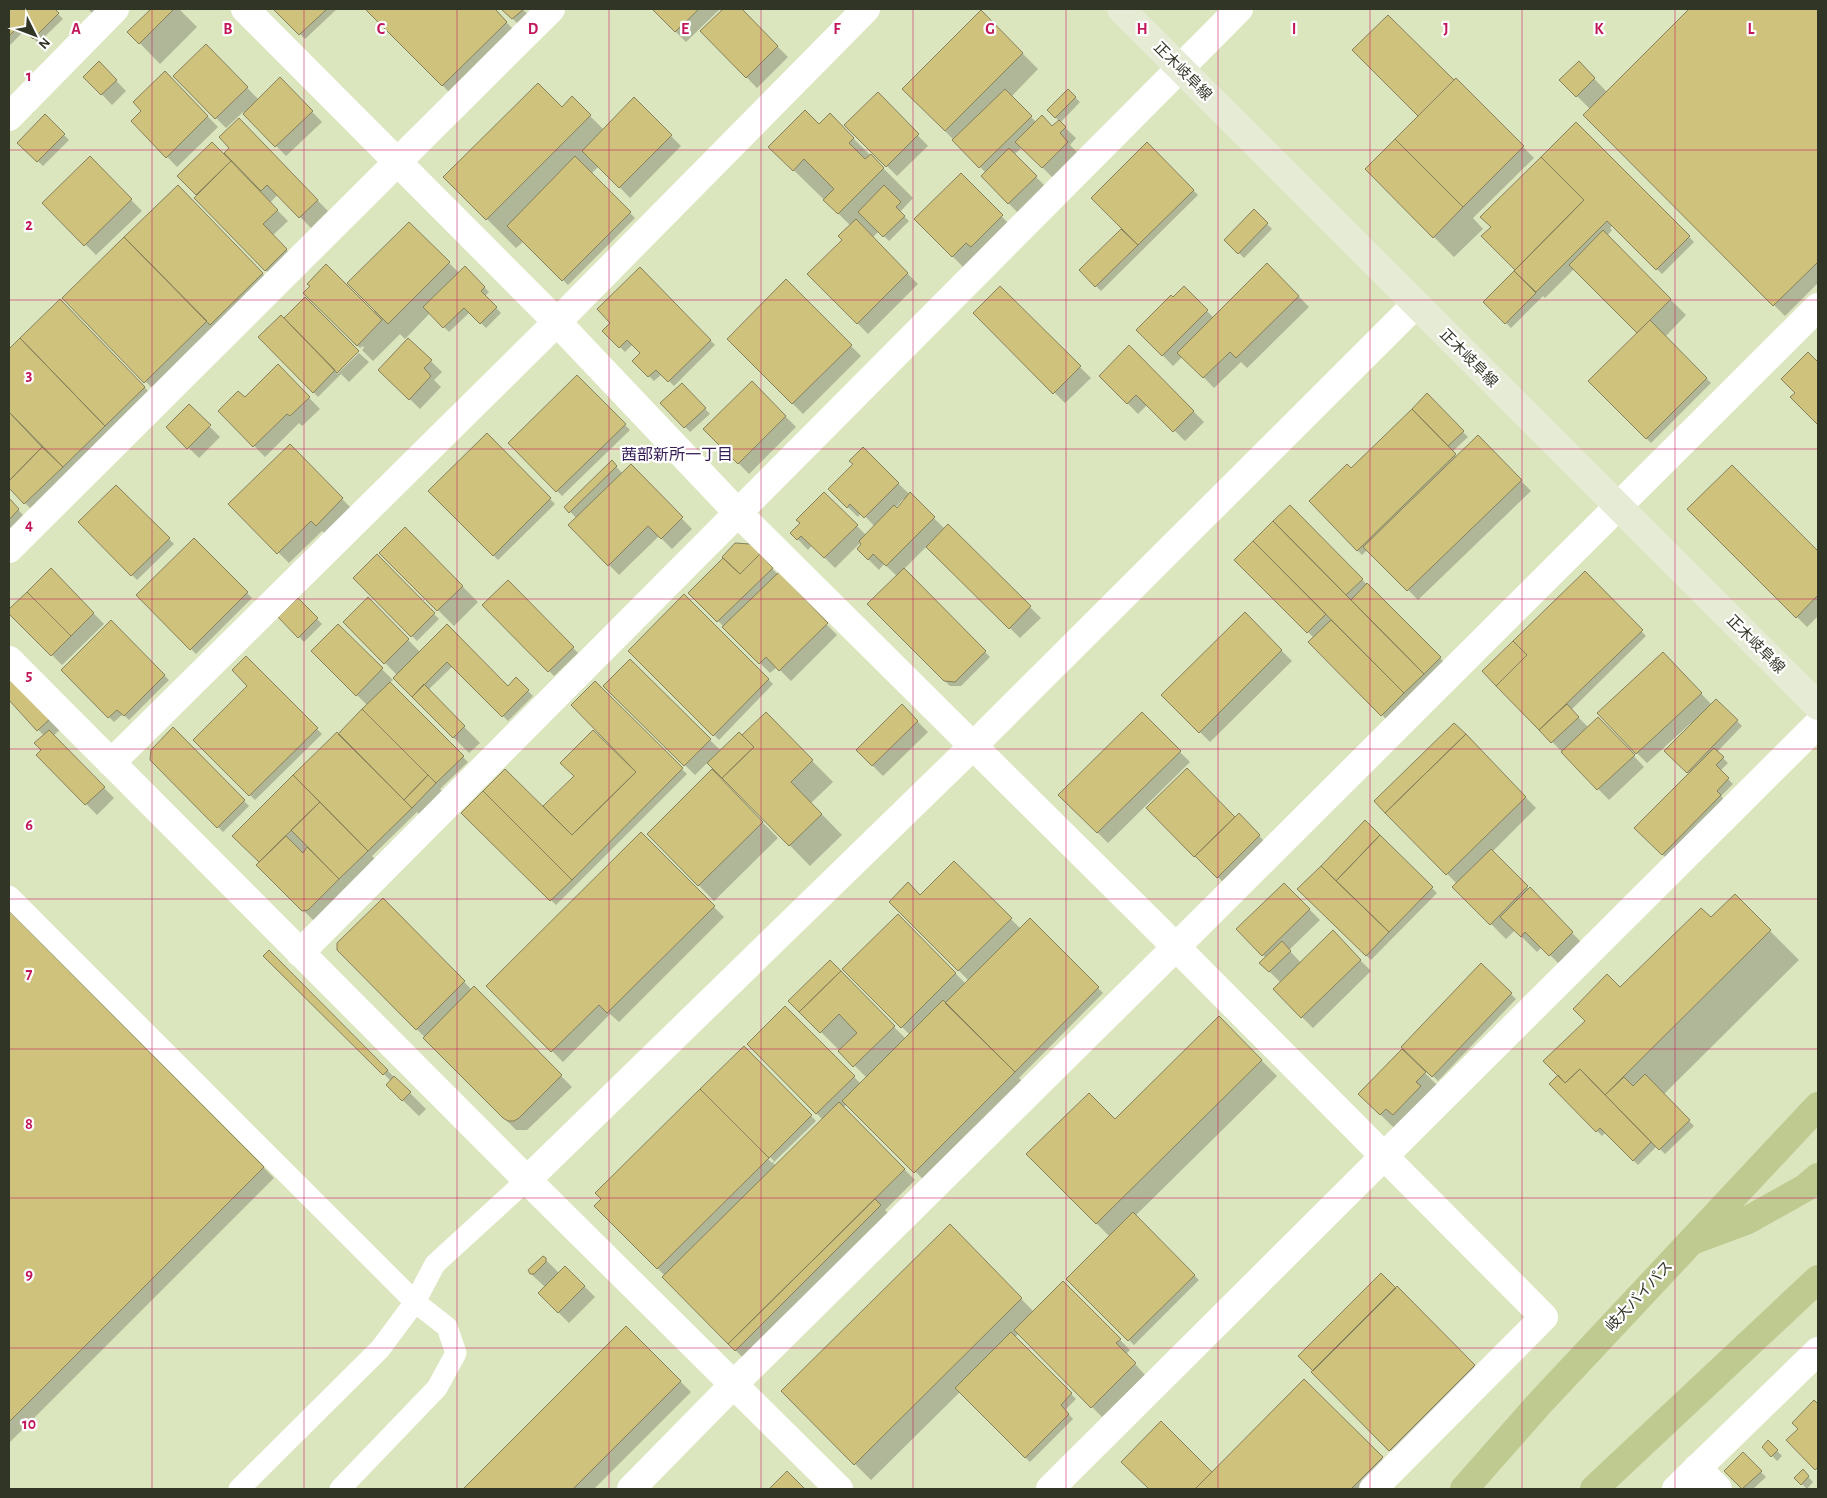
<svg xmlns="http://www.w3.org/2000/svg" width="1827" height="1498" viewBox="0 0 1827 1498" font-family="'Alegreya Sans','Noto Sans JP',sans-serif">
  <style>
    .shadow { fill: #0003; fill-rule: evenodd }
    .building { fill: #cfc27d; stroke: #87815c }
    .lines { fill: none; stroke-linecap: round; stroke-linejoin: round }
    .service { stroke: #fff; stroke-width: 21 }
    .minor { stroke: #fff; stroke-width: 28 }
    .tertiary { stroke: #fff; stroke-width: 28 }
    .secondary { stroke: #e6ebd6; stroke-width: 28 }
    .trunk { stroke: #beca90; stroke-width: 28 }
    .grid { fill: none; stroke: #c2185b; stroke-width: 1; stroke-opacity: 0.55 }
    .labels { text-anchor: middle; stroke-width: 4.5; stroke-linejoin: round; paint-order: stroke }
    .street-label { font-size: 15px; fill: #313526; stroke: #fff }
    .neighbourhood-label { font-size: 16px; fill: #351d56; stroke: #fff }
    .grid-label { font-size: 16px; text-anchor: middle; font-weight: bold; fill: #c2185b; stroke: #fff; stroke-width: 4.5; stroke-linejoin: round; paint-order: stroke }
  </style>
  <rect width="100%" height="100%" fill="#dbe5be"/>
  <path class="shadow" d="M9,9H53L63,19L38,43L25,30L9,46Z
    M88,9H111L99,20Z
    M153,9H179L197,27L160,64L129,32Z
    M275,9H337L305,39Z
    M367,9H493L517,33L453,96Z
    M503,9H522L528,14L518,24Z
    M653,9H720L686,42Z
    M724,9H740L788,57L757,88L702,31Z
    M1691,9H1818V283L1785,316L1584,115L1590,109L1561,80L1579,63L1607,92Z
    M981,12L1038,69L1011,97L1036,122L1053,127L1059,121L1048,110L1068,90L1080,102L1060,123L1076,138L1070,145L1078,153L1053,178L1022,147L1014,155L1046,187L1019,214L982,176L986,173L904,89Z
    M206,45L259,100L280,79L322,122L286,156L243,112L226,128L174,76Z
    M99,63L126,91L112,105L85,77Z
    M165,73L218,127L177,167L133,121L143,111Z
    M1456,80L1534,158L1473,218L1483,229L1454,257L1366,169Z
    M878,94L928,146L897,176L846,125Z
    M572,98L604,130L634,99L681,146L630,198L599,166L591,174L635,218L568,285L524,241L516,248L445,177L562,109Z
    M830,115L913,198L900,212L909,221L889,241L879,231L872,238L918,284L868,334L809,274L844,240L851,226L770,147L819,126Z
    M45,116L69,140L43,166L19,143Z
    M239,120L328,211L311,228L278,194L270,203L288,221L272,236L297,260L276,281L195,198L198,195L179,176L212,144L231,163L233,161L231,148Z
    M1576,124L1694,242L1662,274L1613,225L1610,228L1612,230L1607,236L1686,315L1665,337L1711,383L1651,443L1590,381L1639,333L1575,268L1545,298L1543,296L1511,328L1485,302L1517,270L1492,227Z
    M1147,144L1198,195L1101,291L1080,270L1123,229Z
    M90,158L142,211L96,255L44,203Z
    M961,175L1012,227L963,267L916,219Z
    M178,187L267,278L156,392L64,298Z
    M1254,211L1272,229L1244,258L1226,240Z
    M409,223L459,273L465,268L489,292L485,296L501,313L486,328L470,312L449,332L430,313L405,339L400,334L373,361L362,350L364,348L363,346L360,348L305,293L326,266L374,312Z
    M1268,265L1309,307L1247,368L1241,362L1214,388L1183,356L1173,366L1138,330L1184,288L1214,318Z
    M640,269L715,345L674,386L662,374L654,381L634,361L642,353L633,344L625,352L604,331L612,323Z
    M786,281L861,356L803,414L728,339Z
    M1000,288L1091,378L1065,403L975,313Z
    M305,299L357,351L336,372L337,374L359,353L369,362L349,382L341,374L318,397L260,337L284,320Z
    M60,301L155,398L36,514L9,487V350Z
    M408,339L442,372L434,380L441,387L420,409L380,370Z
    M1129,347L1204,422L1185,441L1148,404L1138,414L1101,376Z
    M1808,354L1818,364V423L1792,397L1796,393Z
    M278,366L320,409L302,426L299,423L265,457L220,411L245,399Z
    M577,377L630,430L562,496L510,443Z
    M752,383L796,427L749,474L705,429Z
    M682,385L710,414L690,432L662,403Z
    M1427,395L1468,437L1452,452L1457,457L1478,437L1531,491L1418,600L1368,549L1362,555L1310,501L1351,469Z
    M189,406L220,437L199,458L168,427Z
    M487,435L555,504L498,560L430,491Z
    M290,446L353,510L327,535L322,531L289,563L230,504Z
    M863,449L945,529L948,526L1041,618L1020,638L927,546L904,569L990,657L961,686H950L869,604L897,576L884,564L879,570L858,549L863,544L861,542L835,568L812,545L808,550L792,533L824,493L866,535L876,528L861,512L858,517L829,489L854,464ZM903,499L905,500L897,510L895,508Z
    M612,462L623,474L631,466L692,529L672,549L659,536L619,575L570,525L577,519L566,507Z
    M1732,466L1818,553V616L1807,627L1689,509Z
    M116,486L174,544L137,580L80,522Z
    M9,500L23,515L9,530Z
    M1290,507L1445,663L1387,720L1310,642L1314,638L1236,560Z
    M405,529L478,602L454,626L381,553Z
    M194,540L252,598L196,654L138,595Z
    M749,545L837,635L791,681L777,667L770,673L690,593L725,559Z
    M377,556L439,619L417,641L355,578Z
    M51,570L104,624L62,665L9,612Z
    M1585,572L1646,636L1571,710L1589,728L1609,729L1644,767L1609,800L1483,671Z
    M508,582L578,653L554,676L484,605Z
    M684,596L773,684L719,740L630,651Z
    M368,599L420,652L447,626L508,687L516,679L533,696L508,721L453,666L428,690L480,743L469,753L394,678L397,675L345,622Z
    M298,600L322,624L304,642L280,617Z
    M1245,614L1292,661L1210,742L1163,695Z
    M111,622L169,680L129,720L123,714L114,722L62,670Z
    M338,626L393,680L389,683L468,762L440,789L456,805L434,828L417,812L372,856L378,862L324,931L258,865L260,862L234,836L368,706L313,651ZM312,850L330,868L328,870L311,852Z
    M246,658L322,734L255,800L195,740L249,686Z
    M630,660L721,751L742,737L766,714L833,782L811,803L842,835L810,866L708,762L695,775L605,686Z
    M1673,664L1712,705L1716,700L1742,726L1717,752L1728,763L1720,771L1733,784L1721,796L1725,801L1667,859L1636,828L1690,774L1666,751L1693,724L1691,723L1647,763L1637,753Z
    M9,672L62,728L53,736L114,798L97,815L38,755L43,751L44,736L9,698Z
    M595,682L687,774L556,905L463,813L554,819L639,777Z
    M902,706L928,732L883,776L857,750Z
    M1142,714L1190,762L1108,843L1060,795Z
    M173,729L249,806L223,832L151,759Z
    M1480,751L1536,808L1492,852L1588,949L1566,971L1542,947L1537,952L1515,930L1506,939L1454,887L1457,884L1376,801Z
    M712,771L778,838L714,901L649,834Z
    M1239,815L1264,841L1223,882L1212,871Z
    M1365,822L1437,893L1371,960L1299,889Z
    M641,834L724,917L619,1022L610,1014L563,1062L488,986Z
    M954,863L1021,929L1030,920L1103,993L1019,1078L1030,1089L931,1187L847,1104L843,1108L915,1180L885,1210L891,1216L746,1361L664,1277L665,1276L596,1206L744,1048L816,1121L773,1163L776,1166L823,1120L749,1044L785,1007L861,1084L867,1078L821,1032L830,962L906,1039L910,1035L844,969L898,916L966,984L969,981L891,902L920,896ZM714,1104H717L774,1161L772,1163Z
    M1284,884L1320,920L1289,950L1301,963L1332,932L1371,971L1313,1028L1274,989L1281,983L1261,963L1266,958L1238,929Z
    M1735,896L1799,960L1663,1095L1694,1126L1665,1154L1657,1146L1638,1165L1606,1132L1602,1136L1551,1084Z
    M383,900L472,990L474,988L572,1087L527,1130H516L338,949Z
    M9,913L274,1178L9,1443Z
    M269,952L426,1109L419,1116L387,1085L391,1081L265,956Z
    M1481,965L1516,999L1438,1081L1403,1047Z
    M1219,1018L1277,1076L1135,1216L1199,1280L1134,1345L1068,1279L1110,1237L1028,1154L1115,1121Z
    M1425,1073L1445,1093L1401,1135L1360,1094Z
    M950,1226L1034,1312L1063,1282L1130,1350L1126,1354L1145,1375L1102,1417L1019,1333L1015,1337L1076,1399L1065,1410L1073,1419L1030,1462L960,1392L871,1480L782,1391Z
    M546,1260L559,1273L565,1267L595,1297L569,1323L539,1293L545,1287L530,1273Z
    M1397,1288L1479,1371L1395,1455L1313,1372Z
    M626,1328L691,1392L594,1489H465Z
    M1304,1381L1387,1463L1361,1489H1150L1123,1462L1212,1473Z
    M1814,1402L1818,1405V1471L1788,1440L1800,1429Z
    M1768,1442L1782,1456L1777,1461L1764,1447Z
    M1743,1454L1766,1477L1753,1489H1744L1725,1471Z
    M1803,1471L1813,1482L1807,1489L1796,1478Z"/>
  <path class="building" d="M9,9H55L59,13L33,39L19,26L9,36Z
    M151,9H174L139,44L127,32Z
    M273,9H327L299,35Z
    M365,9H495L507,22L442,86Z
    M501,9H524L512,19Z
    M652,9H699L675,32Z
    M723,9H742L778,46L746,78L700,31Z
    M1689,9H1818V262L1773,306L1583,115Z
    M981,10L1023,53L945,131L902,89Z
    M1388,15L1454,80L1418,116L1352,50Z
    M206,44L248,87L215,119L173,76Z
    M99,61L117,80L101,95L83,77Z
    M1579,61L1595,78L1576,97L1559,80Z
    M165,71L208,116L166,158L131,121L141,111L133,102Z
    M280,77L313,111L275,147L243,114Z
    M1456,78L1524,146L1463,207L1395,139Z
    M538,83L562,107L572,96L591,115L486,220L443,177Z
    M1005,89L1032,116L979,168L952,140Z
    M1068,89L1076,97L1055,118L1047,110Z
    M878,92L919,134L886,167L844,125Z
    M634,97L672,135L619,188L582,151Z
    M805,110L819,124L830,113L854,138L849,143L865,159L871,154L884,168L838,214L823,200L834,189L804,159L793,171L768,147Z
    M45,114L65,134L37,162L17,143Z
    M1042,115L1052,126L1059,120L1066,127L1060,133L1068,142L1042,168L1015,142Z
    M239,118L318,200L299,218L267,185L261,191L224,153L229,148L219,137Z
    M1576,122L1690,236L1656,270L1607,221L1536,292L1514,271L1584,200L1541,157Z
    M1395,139L1463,207L1433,238L1365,169Z
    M212,142L231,161L196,195L177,176Z
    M1147,142L1194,190L1138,245L1091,198Z
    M1009,148L1037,176L1008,204L981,176Z
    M90,156L132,199L84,246L42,203Z
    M575,156L631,212L562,281L507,226Z
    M1541,157L1584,200L1515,270L1481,236L1491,227L1480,217Z
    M231,161L278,210L263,224L287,249L265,271L194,198Z
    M961,173L1003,215L971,247L966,243L952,257L914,219Z
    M178,185L263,273L210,325L124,237Z
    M884,185L901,202L896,207L905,216L883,237L858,212Z
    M1254,209L1268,223L1238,254L1224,240Z
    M856,219L908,273L857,324L807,274L842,240L838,236Z
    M409,222L450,262L388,324L347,283Z
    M1121,229L1138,245L1095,287L1079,270Z
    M1603,230L1671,299L1637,333L1569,265Z
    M124,237L207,321L144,383L62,298Z
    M1267,263L1299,296L1236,358L1230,352L1203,378L1177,353Z
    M326,264L382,320L357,346L303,293L310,286L307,284Z
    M465,266L485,287L481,291L497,307L480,324L464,308L443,328L423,307Z
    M640,267L711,340L668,382L656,370L648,377L632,361L640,353L627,340L619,348L602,331L610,323L597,309Z
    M1514,271L1536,293L1505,324L1483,302Z
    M786,279L852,345L792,404L727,339Z
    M1000,286L1081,366L1053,394L973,313Z
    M1184,286L1208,310L1162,356L1136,330L1171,295L1173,297Z
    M305,297L359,351L337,373L284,318Z
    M60,299L145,387L105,426L20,338Z
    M281,315L335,370L313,393L258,337Z
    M1650,320L1707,378L1646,439L1588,381Z
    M20,338L105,426L63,467L9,412V349Z
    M408,338L432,360L424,368L431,376L409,400L378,370Z
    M1129,345L1194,411L1173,432L1136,395L1127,404L1099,376Z
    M1808,352L1818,362V425L1790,397L1795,393L1781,379Z
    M278,364L310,397L290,416L287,414L253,447L218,411L238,391L245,397Z
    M577,375L626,424L556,492L508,443Z
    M752,381L786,416L738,464L703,429Z
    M682,383L706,408L684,428L660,403Z
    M1427,393L1464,431L1448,446L1412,409Z
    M189,404L211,425L187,449L166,427Z
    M1412,409L1456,454L1357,551L1309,501L1347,464L1351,468Z
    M9,412L42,447L9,481Z
    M487,433L551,498L493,556L428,491Z
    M1478,435L1522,480L1407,591L1363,547Z
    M290,444L343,498L316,526L311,521L277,554L228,504Z
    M42,447L63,467L24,504L9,488V481Z
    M863,447L899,483L864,518L850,504L847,508L828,489L853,464L849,461Z
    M612,460L617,466L569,513L564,507Z
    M631,464L683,517L661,539L648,526L608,566L568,525Z
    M1732,465L1818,551V595L1796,618L1687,509Z
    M116,485L170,538L131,576L78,522Z
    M824,492L858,525L824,558L801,536L797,540L790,533L800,523L796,520Z
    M910,492L935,517L886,566L873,554L868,560L857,549L861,544L859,541L894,505L897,508Z
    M9,498L19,509L9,520Z
    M1290,505L1363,579L1346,595L1273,521Z
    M1273,521L1424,674L1404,693L1253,541Z
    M948,524L1031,606L1009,629L926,547Z
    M405,527L463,586L437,611L379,553Z
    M194,538L248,592L190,650L136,595Z
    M1253,541L1326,614L1307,633L1234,560Z
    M735,543L750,544L760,554L740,574L722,557Z
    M377,554L435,613L411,637L353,578Z
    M760,554L773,568L717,622L688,593L723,558L740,574Z
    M51,568L94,613L71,636L27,592Z
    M904,568L986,651L955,682L944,681L867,604Z
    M1585,571L1643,630L1539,730L1496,686L1527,655L1513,641Z
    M779,572L828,623L779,671L766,657L759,664L722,627Z
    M508,580L574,647L548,672L482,605Z
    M1367,583L1441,657L1424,674L1351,600Z
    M27,592L71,636L51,656L9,614V609Z
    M684,594L769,679L713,736L628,651Z
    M368,597L409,639L384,664L343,622Z
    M298,598L318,618L298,638L278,617Z
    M1245,612L1282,650L1199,733L1161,695Z
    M111,620L165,675L124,716L117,710L108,718L61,670Z
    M1331,620L1404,693L1381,716L1308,642Z
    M338,624L383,668L356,696L311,651Z
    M447,624L508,686L516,677L529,690L502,717L447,662L412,697L393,678Z
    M1513,641L1527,655L1496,686L1482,671Z
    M1663,652L1702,693L1636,754L1597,713Z
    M246,656L318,728L249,796L193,740L247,686L232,670Z
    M630,659L711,739L684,766L603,686Z
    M9,671L52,717L37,731L9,700Z
    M595,681L683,768L572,880L483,791L505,769L572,835L636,772L571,705Z
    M390,682L464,756L436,783L362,709Z
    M424,684L465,726L453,738L412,697Z
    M1716,699L1738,720L1687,773L1664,751Z
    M902,704L918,721L872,766L856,750Z
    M1567,704L1579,717L1551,743L1539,730Z
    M362,709L428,775L404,800L338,734Z
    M766,712L813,760L791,782L822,814L789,846L722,778L754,747L742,735Z
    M1142,712L1181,751L1097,833L1058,795Z
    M1598,717L1635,755L1597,790L1561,752Z
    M1454,723L1466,734L1385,813L1374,801Z
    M173,727L245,800L217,828L150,760L151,750Z
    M49,730L105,787L85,805L36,755L41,750L34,743Z
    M593,730L636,772L572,835L543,806L574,776L560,763Z
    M337,732L412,808L368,851L293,775Z
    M739,732L754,747L722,778L707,763Z
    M1466,734L1526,797L1446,875L1385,813Z
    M1714,748L1724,757L1716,765L1729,778L1717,791L1721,795L1662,855L1634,828Z
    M1187,768L1235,817L1194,857L1146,808Z
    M712,769L763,822L698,886L647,834Z
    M293,775L320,802L259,862L232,836Z
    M428,775L436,783L412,808L404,800Z
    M483,791L572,880L550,901L461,813Z
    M320,802L368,851L339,879L291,830Z
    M1239,813L1260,835L1217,878L1195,856Z
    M1365,820L1380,835L1336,881L1321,866Z
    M641,832L715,906L607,1013L599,1005L551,1052L486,986Z
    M1380,835L1433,887L1389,932L1336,881Z
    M286,836L303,853L307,847L339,879L308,910L302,911L256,865Z
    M1491,849L1528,886L1490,925L1452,887Z
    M954,861L1012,918L958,971L889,902L908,882L920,895Z
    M1321,866L1389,932L1366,956L1297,889Z
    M1284,883L1310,909L1262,956L1236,929Z
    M1530,887L1573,932L1549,956L1525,932L1521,937L1500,917Z
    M1735,894L1771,930L1605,1095L1580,1069L1565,1083L1543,1061L1585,1021L1573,1009L1607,974L1620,987L1701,908L1711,917Z
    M383,898L465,981L416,1030L337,950V943Z
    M9,911L264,1167L9,1422Z
    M898,914L956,973L901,1028L842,969Z
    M1030,918L1099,987L1015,1072L945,1003Z
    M1333,930L1361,960L1301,1018L1273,989Z
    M1282,941L1291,951L1269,972L1259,963Z
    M269,950L388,1070L383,1075L263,956Z
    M830,960L841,971L799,1012L788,1001Z
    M1481,963L1512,993L1432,1077L1401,1047Z
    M841,971L895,1026L853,1067L838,1051L857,1033L839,1014L820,1033L799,1012Z
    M474,986L562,1075L519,1118L514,1121H508L503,1118L423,1038Z
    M943,1000L1015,1072L914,1173L842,1101Z
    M785,1006L855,1076L816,1114L747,1044Z
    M1219,1016L1262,1060L1096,1224L1026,1154L1089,1093L1115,1119Z
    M744,1046L812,1115L769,1158L700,1089Z
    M1402,1049L1426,1072L1416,1082L1421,1086L1393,1115L1386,1109L1380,1115L1358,1094Z
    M1580,1069L1651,1142L1633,1161L1600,1128L1596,1132L1549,1084L1558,1075L1565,1083Z
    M1645,1074L1690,1120L1659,1150L1605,1095L1624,1077L1633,1086Z
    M394,1076L411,1092L402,1101L386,1085Z
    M700,1089L769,1158L657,1269L594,1206L601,1199L595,1193Z
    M839,1102L905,1169L728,1344L662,1277Z
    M875,1199L881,1205L735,1351L728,1344Z
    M1133,1212L1195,1275L1128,1341L1066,1279Z
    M950,1224L1022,1298L854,1465L781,1391Z
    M543,1256L546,1258V1262L534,1274H530L528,1270Z
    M565,1266L585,1286L558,1313L538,1293Z
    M1381,1273L1396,1288L1313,1371L1298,1356Z
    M1063,1281L1121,1339L1116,1343L1136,1363L1091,1408L1014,1330Z
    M1397,1286L1475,1365L1389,1451L1311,1372Z
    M626,1326L681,1381L573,1489H463Z
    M1011,1332L1072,1393L1061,1405L1069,1414L1025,1458L955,1388Z
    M1304,1379L1383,1457L1351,1489H1195Z
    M1814,1400L1818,1404V1467L1815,1470L1786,1440L1798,1429L1792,1423Z
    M1161,1421L1212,1472L1195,1489H1149L1121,1462Z
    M1768,1440L1778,1450L1771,1457L1762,1447Z
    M1743,1452L1762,1471L1742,1489L1724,1471Z
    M1803,1469L1809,1476L1801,1485L1794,1478Z
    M787,1471L805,1489H769Z"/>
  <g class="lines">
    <path class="service" d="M9,896L415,1302L435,1264L527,1180
      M239,1489L380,1349L415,1302L447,1327L456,1353L437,1388L340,1489"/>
    <path class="minor" d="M245,9L557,322L738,513L1176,947L1544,1317L1373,1489
      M9,117L115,9
      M9,549L551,9
      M9,660L527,1180L839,1489
      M111,763L557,322L866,9
      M300,953L1239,9
      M1697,1468L1718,1489
      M631,1489L734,1384L1176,947L1818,307
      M1050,1489L1818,724
      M1676,1489L1818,1351"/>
    <path class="tertiary" d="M527,1180L973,746L1415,305"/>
    <path class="secondary" d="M1121,9L1818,706"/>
    <path class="trunk" d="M1695,1240L1746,1221L1805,1188L1818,1177
      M1464,1489L1538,1405L1818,1106
      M1594,1489L1818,1279"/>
  </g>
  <path class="grid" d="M152,9V1489M304,9V1489M457,9V1489M609,9V1489M761,9V1489M913,9V1489M1066,9V1489M1218,9V1489M1370,9V1489M1522,9V1489M1675,9V1489M9,150H1818M9,300H1818M9,449H1818M9,599H1818M9,749H1818M9,899H1818M9,1049H1818M9,1198H1818M9,1348H1818"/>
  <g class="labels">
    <g class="street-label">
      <text transform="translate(1183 71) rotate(45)" y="5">正木岐阜線</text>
      <text transform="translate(1469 358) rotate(45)" y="5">正木岐阜線</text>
      <text transform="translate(1756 644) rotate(45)" y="5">正木岐阜線</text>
      <text transform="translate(1639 1296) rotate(-47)" y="5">岐大バイパス</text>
    </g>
    <g class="neighbourhood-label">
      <text x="677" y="460">茜部新所一丁目</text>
    </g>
  </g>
  <g class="grid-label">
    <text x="76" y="34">A</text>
    <text x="228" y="34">B</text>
    <text x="381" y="34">C</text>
    <text x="533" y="34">D</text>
    <text x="685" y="34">E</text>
    <text x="837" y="34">F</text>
    <text x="990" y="34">G</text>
    <text x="1142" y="34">H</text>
    <text x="1294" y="34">I</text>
    <text x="1446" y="34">J</text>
    <text x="1599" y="34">K</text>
    <text x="1751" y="34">L</text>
    <text x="29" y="81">1</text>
    <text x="29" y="230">2</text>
    <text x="29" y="380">3</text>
    <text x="29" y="530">4</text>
    <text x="29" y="680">5</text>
    <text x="29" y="830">6</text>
    <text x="29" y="979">7</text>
    <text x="29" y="1129">8</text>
    <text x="29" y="1279">9</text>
    <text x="29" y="1429">10</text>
  </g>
  <rect width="1827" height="1498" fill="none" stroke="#313526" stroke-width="20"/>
  <g transform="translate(35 35) rotate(132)" stroke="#ffffff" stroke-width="4" paint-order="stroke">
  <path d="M0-4L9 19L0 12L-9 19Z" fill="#313526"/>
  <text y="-8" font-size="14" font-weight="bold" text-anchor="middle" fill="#313526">N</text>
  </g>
</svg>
